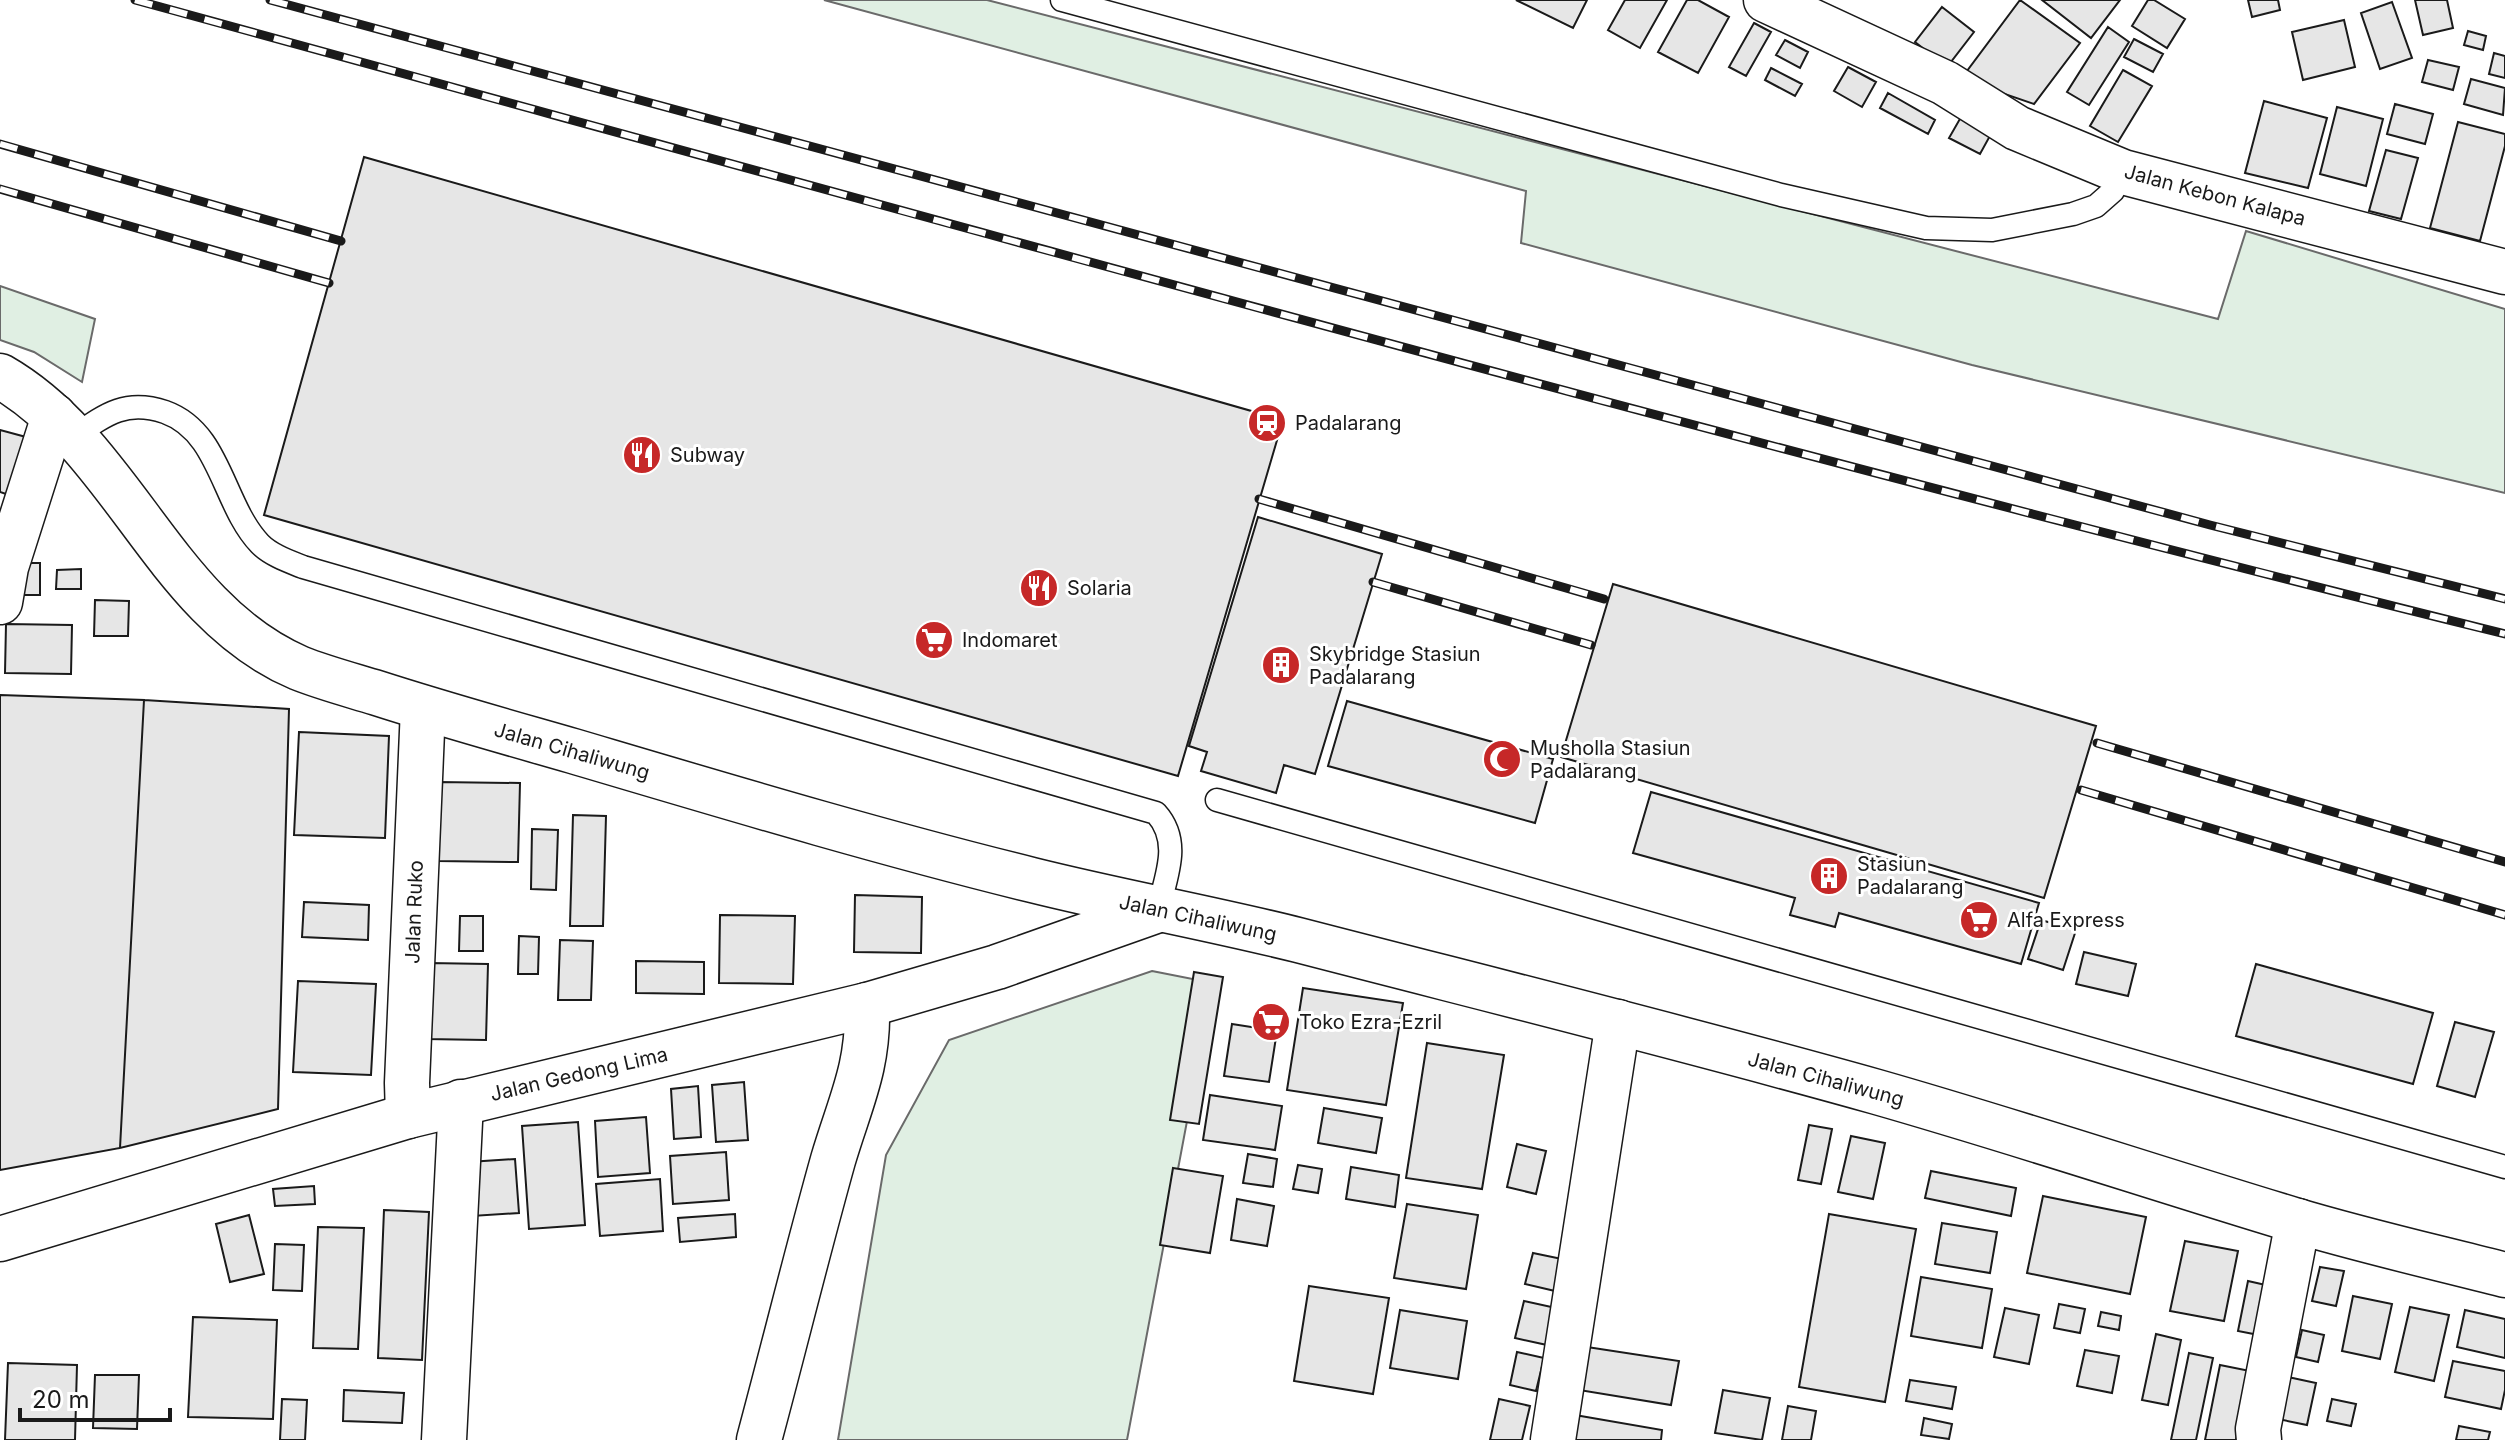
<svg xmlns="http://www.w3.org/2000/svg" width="2505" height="1440" viewBox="0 0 2505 1440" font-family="Inter,sans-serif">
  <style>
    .green { fill: #e0efe3; stroke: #6a6a6a; stroke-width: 2 }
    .building { fill: #e6e6e6; stroke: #1a1a1a; stroke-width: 2 }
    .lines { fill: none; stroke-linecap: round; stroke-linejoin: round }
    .service-casing { stroke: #1a1a1a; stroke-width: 25 }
    .minor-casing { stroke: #1a1a1a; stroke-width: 47 }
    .tertiary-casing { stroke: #1a1a1a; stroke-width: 47 }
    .trunk-casing { stroke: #1a1a1a; stroke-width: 47 }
    .service { stroke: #fff; stroke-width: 22 }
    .minor { stroke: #fff; stroke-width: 44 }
    .tertiary { stroke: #fff; stroke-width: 44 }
    .trunk { stroke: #fff; stroke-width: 44 }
    .rail-casing { stroke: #1a1a1a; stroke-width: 9 }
    .rail { stroke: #fff; stroke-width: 6; stroke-dasharray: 18; stroke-linecap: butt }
    .labels { text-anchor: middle; stroke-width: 6; stroke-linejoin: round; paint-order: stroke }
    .street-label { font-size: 20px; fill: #1a1a1a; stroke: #fff }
    .poi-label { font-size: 20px; fill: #1a1a1a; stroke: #fff; text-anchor: start }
  </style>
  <rect width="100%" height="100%" fill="#fff"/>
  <path class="green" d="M824,0H987L2218,319L2246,231L2505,309V493L1972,365L1521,243L1526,191Z
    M0,286L95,319L82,382L34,352L0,340Z
    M1152,971L1213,983L1127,1440H838L886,1155L949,1040Z"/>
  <path class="building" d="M1516,0H1587L1573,28Z
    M1625,0H1667L1640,48L1608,30Z
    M1687,0H1698L1729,17L1698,73L1658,52Z
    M2020,0L2080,43L2034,104L1961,79Z
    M2042,0H2120L2091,38Z
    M2148,0H2154L2185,19L2167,48L2132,26Z
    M2248,0H2278L2280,10L2252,17Z
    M2415,0H2447L2453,28L2423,35Z
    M2392,2L2412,58L2380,69L2361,13Z
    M1942,7L1974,32L1947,67L1915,42Z
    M2344,20L2355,67L2303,80L2292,32Z
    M1754,23L1771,32L1746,76L1729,67Z
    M2108,27L2129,42L2089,105L2067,92Z
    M2468,31L2486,36L2483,50L2464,45Z
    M2134,39L2163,54L2153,72L2124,57Z
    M1785,40L1808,52L1800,68L1776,55Z
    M2494,53L2505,56V78L2489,74Z
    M2428,60L2459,67L2453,90L2422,82Z
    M1848,67L1876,82L1862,107L1834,91Z
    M1771,68L1802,84L1795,96L1765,80Z
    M2123,70L2152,86L2118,142L2090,126Z
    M2471,79L2505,88L2503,115L2464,104Z
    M1888,93L1935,120L1928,134L1880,108Z
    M2264,101L2327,118L2308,188L2245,173Z
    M2395,104L2433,114L2425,144L2387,134Z
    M2337,107L2383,119L2366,186L2320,174Z
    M1961,117L1991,134L1980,154L1949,138Z
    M2458,122L2505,134V146L2480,241L2430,228Z
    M2386,150L2418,158L2401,219L2369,211Z
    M364,157L1283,420L1178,776L264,515Z
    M0,430L26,437L9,495L0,492Z
    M1258,517L1382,554L1315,774L1284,765L1276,793L1201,771L1207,752L1189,746Z
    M17,563H40V595H17Z
    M81,569V589H56L57,570Z
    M1613,584L2096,726L2044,898L1561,757Z
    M95,600L129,601L128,636H94Z
    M6,624L72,625L71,674L5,673Z
    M0,695L144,700L120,1148L0,1170Z
    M144,700L289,709L278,1109L120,1148Z
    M1347,701L1553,759L1535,823L1328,766Z
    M299,732L389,736L385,838L294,835Z
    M438,782L520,783L518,862L437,861Z
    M1651,792L2039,903L2021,964L1839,913L1835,927L1790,915L1795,898L1633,853Z
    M573,815L606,816L603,926H570Z
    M532,829L558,830L556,890L531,889Z
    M855,895L922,897L921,953L854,952Z
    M304,902L369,905L368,940L302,937Z
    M720,915L795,916L793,984L719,983Z
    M460,916H483V951H459Z
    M2041,920L2076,930L2063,970L2028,959Z
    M519,936L539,937L538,974H518Z
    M560,940L593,941L591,1000H558Z
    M2084,952L2136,964L2128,996L2076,984Z
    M636,961L704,962V994L636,993Z
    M429,963L488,964L486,1040L426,1039Z
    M2256,964L2433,1013L2413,1084L2236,1036Z
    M1194,972L1223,977L1199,1124L1170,1120Z
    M298,981L376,984L371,1075L293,1072Z
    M1303,988L1403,1003L1386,1105L1287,1090Z
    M2455,1022L2494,1032L2475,1097L2437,1086Z
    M1232,1024L1277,1031L1269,1082L1224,1076Z
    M1427,1043L1504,1055L1482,1189L1406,1178Z
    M744,1082L748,1140L716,1142L712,1085Z
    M698,1086L701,1137L674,1139L671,1089Z
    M1210,1095L1282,1106L1275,1150L1203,1140Z
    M1324,1108L1382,1118L1376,1153L1318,1143Z
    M646,1117L650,1173L598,1177L595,1121Z
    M578,1122L585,1225L529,1229L522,1126Z
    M1809,1125L1832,1129L1821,1184L1798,1180Z
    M1851,1136L1885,1143L1873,1199L1838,1192Z
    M1517,1144L1546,1151L1536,1194L1507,1187Z
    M726,1152L729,1200L673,1204L670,1156Z
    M1248,1154L1277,1159L1273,1187L1243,1183Z
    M515,1159L519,1213L472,1216L469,1162Z
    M1298,1165L1322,1169L1318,1193L1293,1189Z
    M1351,1167L1399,1175L1395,1207L1346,1199Z
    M1173,1168L1223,1176L1210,1253L1160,1245Z
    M1931,1171L2016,1188L2011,1216L1925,1198Z
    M660,1179L663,1231L600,1236L596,1184Z
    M314,1186L315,1204L275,1206L273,1189Z
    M2043,1196L2146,1217L2130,1294L2027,1273Z
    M1237,1199L1274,1206L1267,1246L1231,1240Z
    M1407,1204L1478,1215L1466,1289L1394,1278Z
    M384,1210L429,1212L422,1360L378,1358Z
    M735,1214L736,1237L680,1242L678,1218Z
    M1829,1214L1916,1229L1885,1402L1799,1387Z
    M249,1215L264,1274L230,1282L216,1224Z
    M1942,1223L1997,1232L1990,1273L1935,1264Z
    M318,1227L364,1228L358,1349L313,1348Z
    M2185,1241L2238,1251L2224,1321L2170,1311Z
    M275,1244L304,1245L302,1291L273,1290Z
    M1533,1253L1562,1259L1555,1291L1525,1284Z
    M2320,1267L2344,1271L2336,1306L2312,1301Z
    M1921,1277L1992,1289L1982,1348L1911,1336Z
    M2248,1281L2279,1288L2269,1337L2238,1331Z
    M1309,1286L1389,1298L1373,1394L1294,1381Z
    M2353,1296L2392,1304L2380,1359L2342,1351Z
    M1524,1301L1556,1308L1547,1345L1515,1338Z
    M2059,1304L2085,1309L2080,1333L2054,1328Z
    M2410,1307L2449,1315L2434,1381L2395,1372Z
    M2005,1308L2039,1315L2029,1364L1994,1357Z
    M1400,1310L1467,1321L1458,1379L1390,1368Z
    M2465,1310L2505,1319V1358L2457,1347Z
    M2101,1312L2121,1316L2119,1330L2098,1326Z
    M193,1317L277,1320L273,1419L188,1417Z
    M2302,1330L2324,1335L2318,1362L2296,1357Z
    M2156,1334L2181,1340L2168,1405L2142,1400Z
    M1587,1347L1679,1361L1671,1405L1579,1390Z
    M2085,1350L2119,1356L2112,1393L2077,1386Z
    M1517,1352L1544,1358L1536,1391L1510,1385Z
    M2189,1353L2213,1358L2196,1440H2171Z
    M2453,1361L2505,1371V1390L2501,1409L2445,1397Z
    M8,1363L77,1365L75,1440H5Z
    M2220,1365L2250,1371L2236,1440H2205Z
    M95,1375H139L137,1429L93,1428Z
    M2288,1377L2316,1383L2307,1425L2278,1419Z
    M1910,1380L1956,1387L1952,1409L1906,1401Z
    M344,1390L404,1393L402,1423L343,1421Z
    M1723,1390L1770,1398L1762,1440L1715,1433Z
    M282,1399L307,1400L305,1440H280Z
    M1499,1399L1530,1406L1522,1440H1490Z
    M2332,1399L2356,1404L2351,1426L2327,1421Z
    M1788,1406L1816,1411L1811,1440H1782Z
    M1575,1415L1662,1430L1661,1440H1570Z
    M1924,1418L1952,1424L1949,1439L1921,1435Z
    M2459,1426L2490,1432L2488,1440H2456Z"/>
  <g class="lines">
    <g class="service-casing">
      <path id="service" d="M1062,0L1781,195L1926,228L1992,230L2073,214L2096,206L2113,191L2123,172
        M75,436C106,414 126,399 165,412C221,432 222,504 260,544C271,555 288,561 303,567L1156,813C1182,842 1166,876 1158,910
        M1217,800L2505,1167"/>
    </g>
    <g class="minor-casing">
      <path id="minor" d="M1766,0L1945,83L2017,128L2123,172L2505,272
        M0,602L6,567L54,416
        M408,1116L407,1083L423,708
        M444,1440L461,1102
        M759,1440C784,1347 807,1253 833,1160C850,1102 869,1068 867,1005
        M1553,1440L1618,1022
        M2259,1440L2258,1429L2298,1221"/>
    </g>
    <g class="tertiary-casing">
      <path id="tertiary" d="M0,1239L408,1116L867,1005L997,967L1158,910"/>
    </g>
    <g class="trunk-casing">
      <path id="trunk" d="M0,376C124,447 165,611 299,668C324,678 351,685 377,693C442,714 507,732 573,751C725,796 878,842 1032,880C1120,902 1210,918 1298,940C1491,990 1685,1038 1877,1092C2017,1132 2155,1178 2294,1220C2364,1241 2435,1257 2505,1275"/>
    </g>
    <use href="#service" class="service"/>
    <use href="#minor" class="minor"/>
    <use href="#tertiary" class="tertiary"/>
    <use href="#trunk" class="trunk"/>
    <g class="rail-casing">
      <path id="rail" d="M135,0C924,216 1711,437 2505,634
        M270,0L2210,525L2505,599
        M0,144L341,241
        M0,189L329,283
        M1259,499L1604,599
        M1373,582L1591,645
        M2097,743L2505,862
        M2081,790L2505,915"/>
    </g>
    <use href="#rail" class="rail"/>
  </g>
  <defs>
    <g id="station-disc" transform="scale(2)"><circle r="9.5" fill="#c62828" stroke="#fff"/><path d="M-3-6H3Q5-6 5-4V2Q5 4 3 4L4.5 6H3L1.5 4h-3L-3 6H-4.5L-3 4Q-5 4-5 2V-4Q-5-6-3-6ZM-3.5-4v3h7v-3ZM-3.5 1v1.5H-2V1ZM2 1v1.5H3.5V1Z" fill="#fff"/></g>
    <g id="restaurant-disc" transform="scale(2)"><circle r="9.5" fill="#c62828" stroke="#fff"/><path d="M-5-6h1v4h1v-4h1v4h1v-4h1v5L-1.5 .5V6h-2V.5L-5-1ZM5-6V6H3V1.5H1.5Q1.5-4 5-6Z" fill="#fff"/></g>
    <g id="supermarket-disc" transform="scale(2)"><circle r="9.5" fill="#c62828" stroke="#fff"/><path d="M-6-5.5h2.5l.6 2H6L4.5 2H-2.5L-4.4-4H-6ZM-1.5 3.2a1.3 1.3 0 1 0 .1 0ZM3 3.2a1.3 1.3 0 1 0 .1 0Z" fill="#fff"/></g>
    <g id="building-disc" transform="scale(2)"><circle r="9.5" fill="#c62828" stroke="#fff"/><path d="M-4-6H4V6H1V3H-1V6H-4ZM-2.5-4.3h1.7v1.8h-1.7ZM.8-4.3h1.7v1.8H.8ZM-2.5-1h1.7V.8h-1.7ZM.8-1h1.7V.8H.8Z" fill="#fff"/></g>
    <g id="mosque-disc" transform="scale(2)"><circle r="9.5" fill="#c62828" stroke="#fff"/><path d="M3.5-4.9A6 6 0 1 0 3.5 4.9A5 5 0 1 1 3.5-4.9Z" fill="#fff"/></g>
  </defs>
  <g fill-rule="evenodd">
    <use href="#station-disc" x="1267" y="423"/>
    <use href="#restaurant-disc" x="642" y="455"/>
    <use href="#restaurant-disc" x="1039" y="588"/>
    <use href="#supermarket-disc" x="934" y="640"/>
    <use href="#building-disc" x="1281" y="665"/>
    <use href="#mosque-disc" x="1502" y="759"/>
    <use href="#building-disc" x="1829" y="876"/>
    <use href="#supermarket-disc" x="1979" y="920"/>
    <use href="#supermarket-disc" x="1271" y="1022"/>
  </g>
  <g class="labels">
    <g class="street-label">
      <text transform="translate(2215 195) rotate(15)" y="7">Jalan Kebon Kalapa</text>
      <text transform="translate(572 751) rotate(16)" y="7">Jalan Cihaliwung</text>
      <text transform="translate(414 912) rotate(-88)" y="7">Jalan Ruko</text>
      <text transform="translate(1198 918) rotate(12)" y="7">Jalan Cihaliwung</text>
      <text transform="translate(579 1074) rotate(-13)" y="7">Jalan Gedong Lima</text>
      <text transform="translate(1826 1079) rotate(15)" y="7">Jalan Cihaliwung</text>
    </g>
    <g class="poi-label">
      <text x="1295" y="430">Padalarang</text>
      <text x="670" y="462">Subway</text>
      <text x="1067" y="595">Solaria</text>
      <text x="962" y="647">Indomaret</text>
      <text x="1309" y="661">Skybridge Stasiun<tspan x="1309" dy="23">Padalarang</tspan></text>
      <text x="1530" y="755">Musholla Stasiun<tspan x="1530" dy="23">Padalarang</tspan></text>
      <text x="1857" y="871">Stasiun<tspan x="1857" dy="23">Padalarang</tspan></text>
      <text x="2007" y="927">Alfa Express</text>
      <text x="1299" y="1029">Toko Ezra-Ezril</text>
    </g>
  </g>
  <path d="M20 1408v12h150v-12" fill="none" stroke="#1a1a1a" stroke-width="4"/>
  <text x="32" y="1408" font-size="24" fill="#1a1a1a" stroke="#ffffff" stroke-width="6" paint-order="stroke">20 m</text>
</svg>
